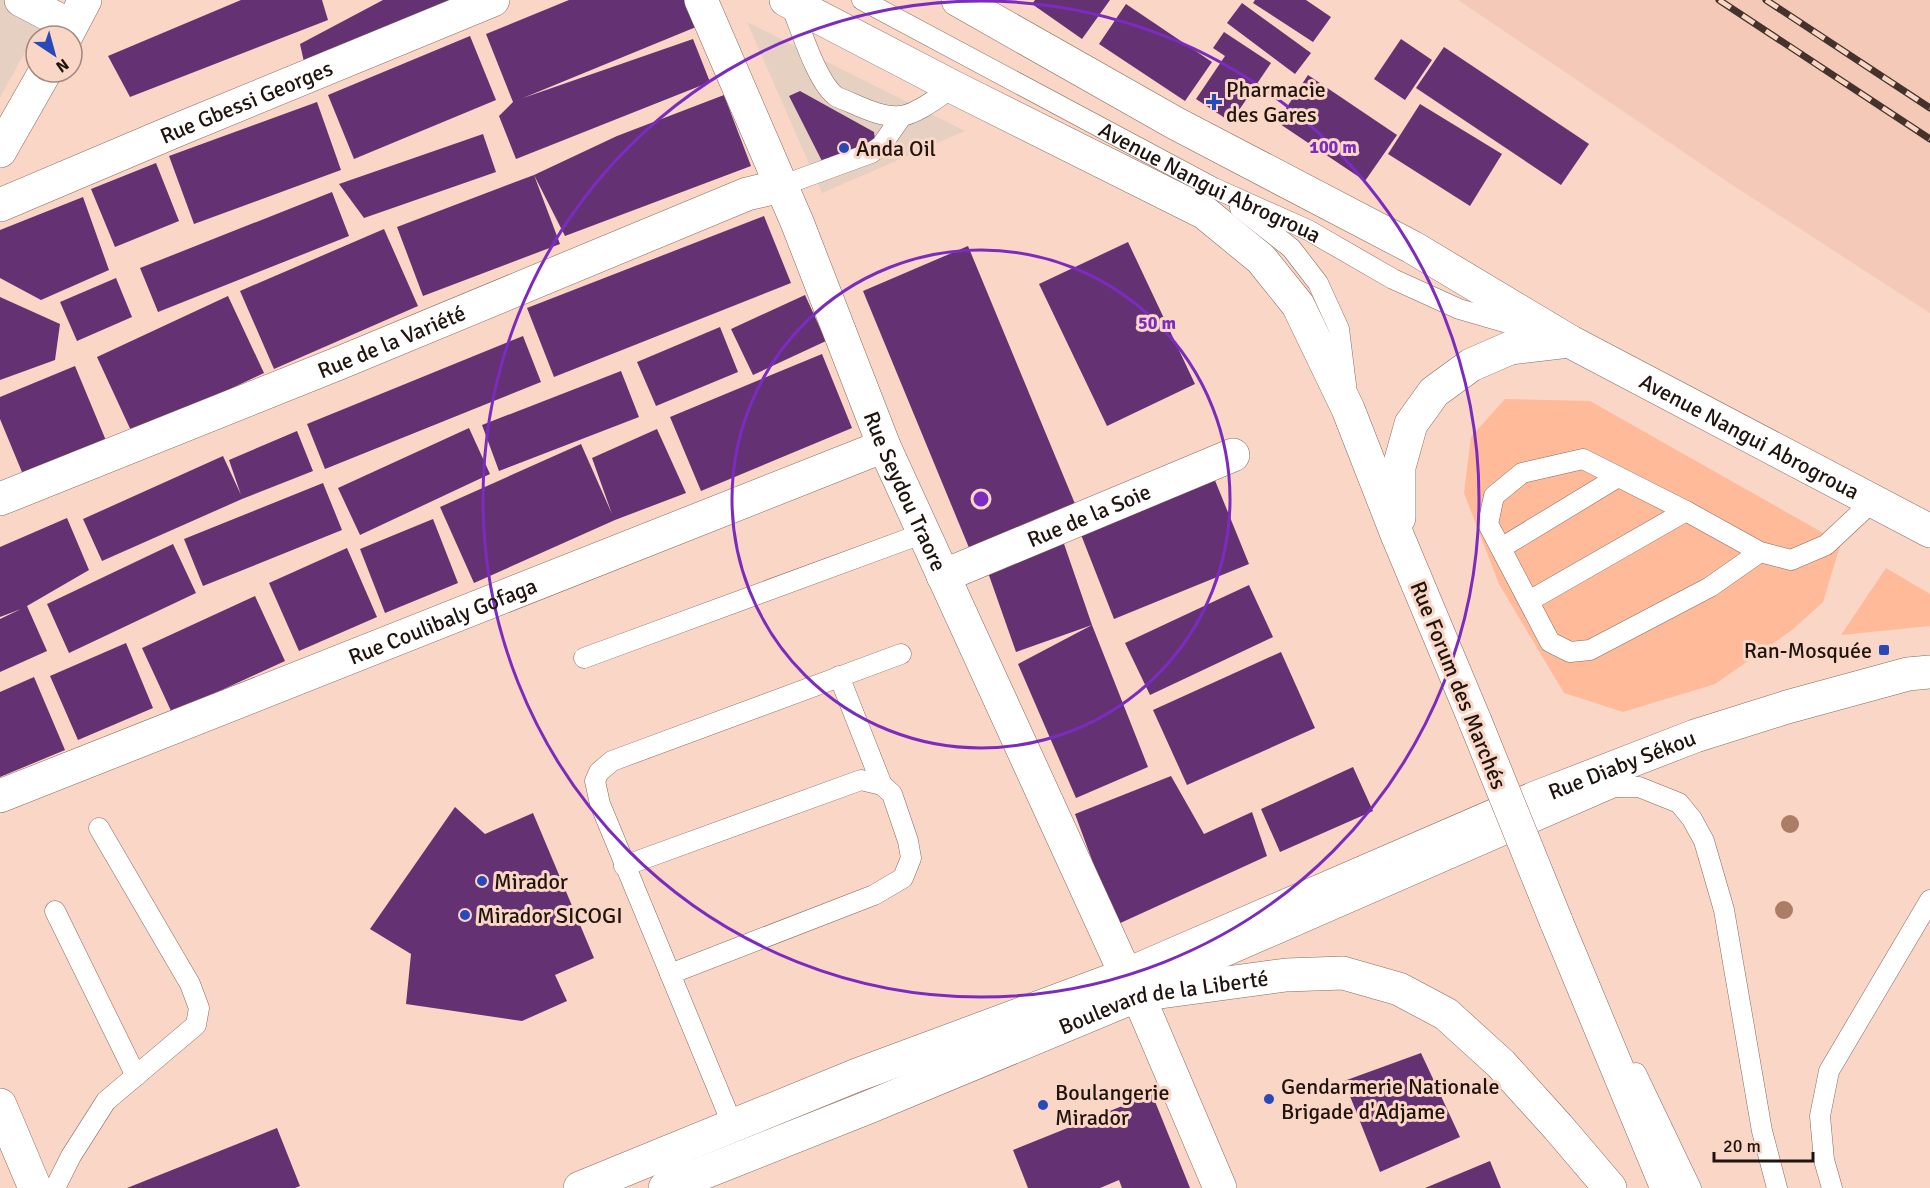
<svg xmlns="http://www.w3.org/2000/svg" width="1930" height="1188" viewBox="0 0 1930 1188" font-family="Signika,sans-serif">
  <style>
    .commercial { fill: #e5d0c2 }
    .built { fill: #f4c9b7 }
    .green { fill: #ffba9a }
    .building { fill: #643173 }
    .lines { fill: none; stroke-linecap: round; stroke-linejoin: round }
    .lane-casing { stroke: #896a5c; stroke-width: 21 }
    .street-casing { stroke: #896a5c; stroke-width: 34 }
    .secondary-casing { stroke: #896a5c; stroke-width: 34 }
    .lane { stroke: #fff; stroke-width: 20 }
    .street { stroke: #fff; stroke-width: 33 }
    .secondary { stroke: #fff; stroke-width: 33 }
    .rail-casing { stroke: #43332b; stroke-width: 7 }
    .rail { stroke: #f9d6c6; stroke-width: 4.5; stroke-dasharray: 14; stroke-linecap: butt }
    .secondary-bridge-casing { stroke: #896a5c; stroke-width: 34; stroke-linecap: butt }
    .secondary-bridge { stroke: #fff; stroke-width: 33 }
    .tree { fill: #ab7d66 }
    .ring { fill: none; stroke: #7b2cbf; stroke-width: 3 }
    .poi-dot { fill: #2949b8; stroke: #f9d6c6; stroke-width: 2 }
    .labels { text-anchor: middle; stroke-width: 6; stroke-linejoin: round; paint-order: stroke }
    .poi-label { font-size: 22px; fill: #20140e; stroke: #f9d6c6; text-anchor: start }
    .street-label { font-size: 22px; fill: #20140e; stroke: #f9d6c6 }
    .centre { fill: #7b2cbf; stroke: #f9d6c6; stroke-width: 3 }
    .ring-label { font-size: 18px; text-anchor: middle; font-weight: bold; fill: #7b2cbf; stroke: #f9d6c6; stroke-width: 6; stroke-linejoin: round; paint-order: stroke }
  </style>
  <rect width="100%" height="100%" fill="#f9d6c6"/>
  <path class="commercial" d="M0,0H54L0,97Z
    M747,22L965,131L822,193Z"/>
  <path class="built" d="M1458,0H1930V313L1737,188Z"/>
  <path class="green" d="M1505,399L1590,401L1841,543L1823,602L1792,630L1715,684L1623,712L1564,693L1499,584L1464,493L1471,437Z
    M1886,568L1930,594V626L1841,635Z"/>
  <path class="building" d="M241,0H322L328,20L130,97L108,56Z
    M383,0H472L304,62L300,44Z
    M569,0H686L696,27L523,98L693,39L710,82L516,159L499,116L513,102L486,34Z
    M1035,0H1110L1082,39L1032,4Z
    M1255,0H1306L1331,17L1313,42L1253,3Z
    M1242,3L1311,53L1295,74L1227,23Z
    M1126,4L1212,62L1185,101L1099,44Z
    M1224,32L1271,63L1231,122L1196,99L1225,56L1213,48Z
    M470,36L496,100L354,159L328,95Z
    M1401,39L1432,60L1405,100L1374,79Z
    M1444,47L1589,144L1561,185L1416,88Z
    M1308,75L1397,135L1365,181L1277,122Z
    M800,91L874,132L876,146L825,167L789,96Z
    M724,95L751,166L565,236L534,175L617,136Z
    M317,102L341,170L194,224L169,156Z
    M1420,104L1502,154L1470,206L1388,154Z
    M483,134L496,172L364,218L339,184Z
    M156,163L179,221L115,247L91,189Z
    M534,175L560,244L423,296L397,227Z
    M332,192L349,236L158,312L140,268Z
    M83,197L109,270L41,300L0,278V230Z
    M764,216L791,283L554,377L527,308Z
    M384,229L418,306L274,369L240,291Z
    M1128,242L1195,384L1107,426L1039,284Z
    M968,246L1078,511L972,555L863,291Z
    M116,278L132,317L77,341L60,302Z
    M805,295L826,341L753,375L731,329Z
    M228,296L264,373L133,435L97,357Z
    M0,297L60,324L55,360L0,380Z
    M720,327L738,372L656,406L637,362Z
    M523,336L541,382L325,469L307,424Z
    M822,354L852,428L701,491L670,417Z
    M75,366L107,443L24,477L0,419V397Z
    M621,371L639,417L499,471L482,425Z
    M469,428L490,474L360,535L338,488Z
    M657,429L686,493L615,520L474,583L440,507L581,444L612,514L592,458Z
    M297,431L313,471L242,499L102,561L83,519L223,456L241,495L229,460Z
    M1212,473L1249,564L1114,619L1078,527Z
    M323,483L342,530L203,586L184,539Z
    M67,518L89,570L27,606L47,651L0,672V619L21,609L0,617V547Z
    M433,519L458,583L385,613L360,549Z
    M1062,538L1092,625L1016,652L985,564Z
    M173,544L196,593L69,653L47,604Z
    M347,548L377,617L299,651L269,583Z
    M1249,585L1273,637L1150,695L1125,643Z
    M255,596L285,661L172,713L142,648Z
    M1092,625L1148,767L1076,798L1018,664Z
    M126,643L153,708L78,740L50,676Z
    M1281,652L1315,728L1187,785L1153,710Z
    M34,677L65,750L0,777V692Z
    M1353,767L1373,811L1280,852L1261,809Z
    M1171,776L1204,834L1252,812L1267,856L1116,925L1075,814Z
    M455,807L485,834L533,813L594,958L555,975L567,1001L522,1021L406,1004L411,954L370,929Z
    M1421,1053L1460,1137L1380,1172L1344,1081Z
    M1152,1094L1190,1188H1122L1119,1180L1100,1188H1028L1013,1150Z
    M277,1128L300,1186L295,1188H127Z
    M1490,1161L1501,1188H1425Z"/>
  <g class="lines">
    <g class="lane-casing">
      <g id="lane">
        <path id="s1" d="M862,0L1214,188L1308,230L1393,279L1459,309L1532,330"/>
        <path d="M790,3C800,26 817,84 837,97C856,104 879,118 900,116C916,115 940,96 953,87"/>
        <path d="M781,186L871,153L881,146L902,116"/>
        <path d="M1240,208L1291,248L1318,283L1339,329L1346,385"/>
        <path d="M1501,548L1618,477"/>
        <path d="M1760,552L1710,587L1590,650L1570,652L1550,642L1488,524L1494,496L1522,473L1583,459L1686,511L1760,552L1791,560L1826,545L1873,501"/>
        <path d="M1529,601L1686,511"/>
        <path d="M584,658L924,533"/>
        <path d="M839,676L882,785"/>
        <path d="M624,866L861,780L882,785L892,794L908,841L911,858L903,878L874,895L670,974"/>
        <path d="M55,911L136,1076"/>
        <path d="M1169,981L1614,787H1639L1679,803L1692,819L1704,841L1724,910L1762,1131L1777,1188"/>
        <path d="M1636,1073L1691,1188"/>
        <path d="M733,1126L600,804L595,781L599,772L612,761L901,654"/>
        <path d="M55,1188L71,1156L106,1101L196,1025L199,1008L190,984L99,828"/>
        <path d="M1832,1188L1824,1160L1820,1116L1829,1071L1930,900"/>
      </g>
    </g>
    <g class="street-casing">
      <g id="street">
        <path d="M21,0L71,26"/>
        <path id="s2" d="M701,0L797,222L884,446L1126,975L1138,995L1220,1188"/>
        <path d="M66,36L85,0"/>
        <path d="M0,151L45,72"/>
        <path id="s3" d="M0,205L182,128L493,0"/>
        <path id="s4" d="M0,499L337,364L747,194L781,186"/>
        <path id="s5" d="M943,576L1233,455"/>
        <path id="s6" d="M0,796L884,446"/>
        <path d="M0,1105L35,1188"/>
      </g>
    </g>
    <g class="secondary-casing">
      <g id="secondary">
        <path d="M786,0L953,87L1205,213L1261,259L1298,305L1348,409L1398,537L1475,721"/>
        <path id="s7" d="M958,0L1175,123L1412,247L1569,341L1930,531"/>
        <path d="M1399,518V467L1411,424L1434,392L1471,365L1510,348L1569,341"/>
        <path d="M1556,921L1667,1188"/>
        <path id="s8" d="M580,1188L857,1075L1126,975L1535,798L1695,736L1787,707L1908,674L1930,672"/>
        <path id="s9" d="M665,1188L869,1107L1138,995L1286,975L1343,973L1399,989L1446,1014L1501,1064L1558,1127L1610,1188"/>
      </g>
    </g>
    <use href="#lane" class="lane"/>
    <use href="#street" class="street"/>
    <use href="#secondary" class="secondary"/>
    <g class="rail-casing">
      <path id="rail" d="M1719,0L1930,139
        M1766,0L1930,108"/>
    </g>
    <use href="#rail" class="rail"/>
    <g class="secondary-bridge-casing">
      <path id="secondary-bridge" d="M1475,721L1556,921"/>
    </g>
    <use href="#secondary-bridge" class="secondary-bridge"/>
  </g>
  <g class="tree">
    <circle cx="1790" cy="824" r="9"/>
    <circle cx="1784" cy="910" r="9"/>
  </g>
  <g class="ring">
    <circle cx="981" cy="499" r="249"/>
    <circle cx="981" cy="499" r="498"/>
  </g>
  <g class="poi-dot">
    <path d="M1211 93h6v6h6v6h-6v6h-6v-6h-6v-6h6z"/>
    <circle cx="844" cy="148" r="6"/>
    <rect x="1878" y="644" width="12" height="12" rx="3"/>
    <circle cx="482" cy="881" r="6"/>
    <circle cx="465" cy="915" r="6"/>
    <circle cx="1269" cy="1099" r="6"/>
    <circle cx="1043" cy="1105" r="6"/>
  </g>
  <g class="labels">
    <g class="poi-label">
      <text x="1226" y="97">Pharmacie<tspan x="1226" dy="25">des Gares</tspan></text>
      <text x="856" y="156">Anda Oil</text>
      <text x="1872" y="658" text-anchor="end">Ran-Mosquée</text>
      <text x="494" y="889">Mirador</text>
      <text x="477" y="923">Mirador SICOGI</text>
      <text x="1281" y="1094">Gendarmerie Nationale<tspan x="1281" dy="25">Brigade d'Adjame</tspan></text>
      <text x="1055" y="1100">Boulangerie<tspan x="1055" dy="25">Mirador</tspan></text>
    </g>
    <g class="street-label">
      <text dy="8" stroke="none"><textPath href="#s3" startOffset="267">Rue Gbessi Georges</textPath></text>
      <text dy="8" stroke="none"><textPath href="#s1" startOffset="393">Avenue Nangui Abrogroua</textPath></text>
      <text dy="8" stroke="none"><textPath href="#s4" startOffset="422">Rue de la Variété</textPath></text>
      <text dy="8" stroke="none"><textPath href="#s7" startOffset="904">Avenue Nangui Abrogroua</textPath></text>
      <text dy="8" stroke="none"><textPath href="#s2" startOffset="532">Rue Seydou Traore</textPath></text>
      <text dy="8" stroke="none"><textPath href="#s5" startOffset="158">Rue de la Soie</textPath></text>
      <text dy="8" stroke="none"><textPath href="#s6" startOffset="476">Rue Coulibaly Gofaga</textPath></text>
      <text transform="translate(1459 685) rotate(68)" y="8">Rue Forum des Marchés</text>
      <text dy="8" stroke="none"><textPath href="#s8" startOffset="1125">Rue Diaby Sékou</textPath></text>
      <text dy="8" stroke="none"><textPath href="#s9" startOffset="534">Boulevard de la Liberté</textPath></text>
    </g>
  </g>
  <circle cx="981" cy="499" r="9" class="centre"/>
  <g class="ring-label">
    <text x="1333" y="153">100 m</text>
    <text x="1157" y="329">50 m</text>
  </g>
  <g transform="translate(54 54) rotate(144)"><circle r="28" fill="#f9d6c6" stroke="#a2887c" stroke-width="1.5"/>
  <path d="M0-4.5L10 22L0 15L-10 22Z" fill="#2949b8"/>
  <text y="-9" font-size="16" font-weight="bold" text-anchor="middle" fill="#20140e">N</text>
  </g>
  <path d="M1714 1152v9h99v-9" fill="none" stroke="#20140e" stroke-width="3"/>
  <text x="1723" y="1152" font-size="18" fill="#20140e" stroke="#f9d6c6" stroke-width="4.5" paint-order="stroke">20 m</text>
</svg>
